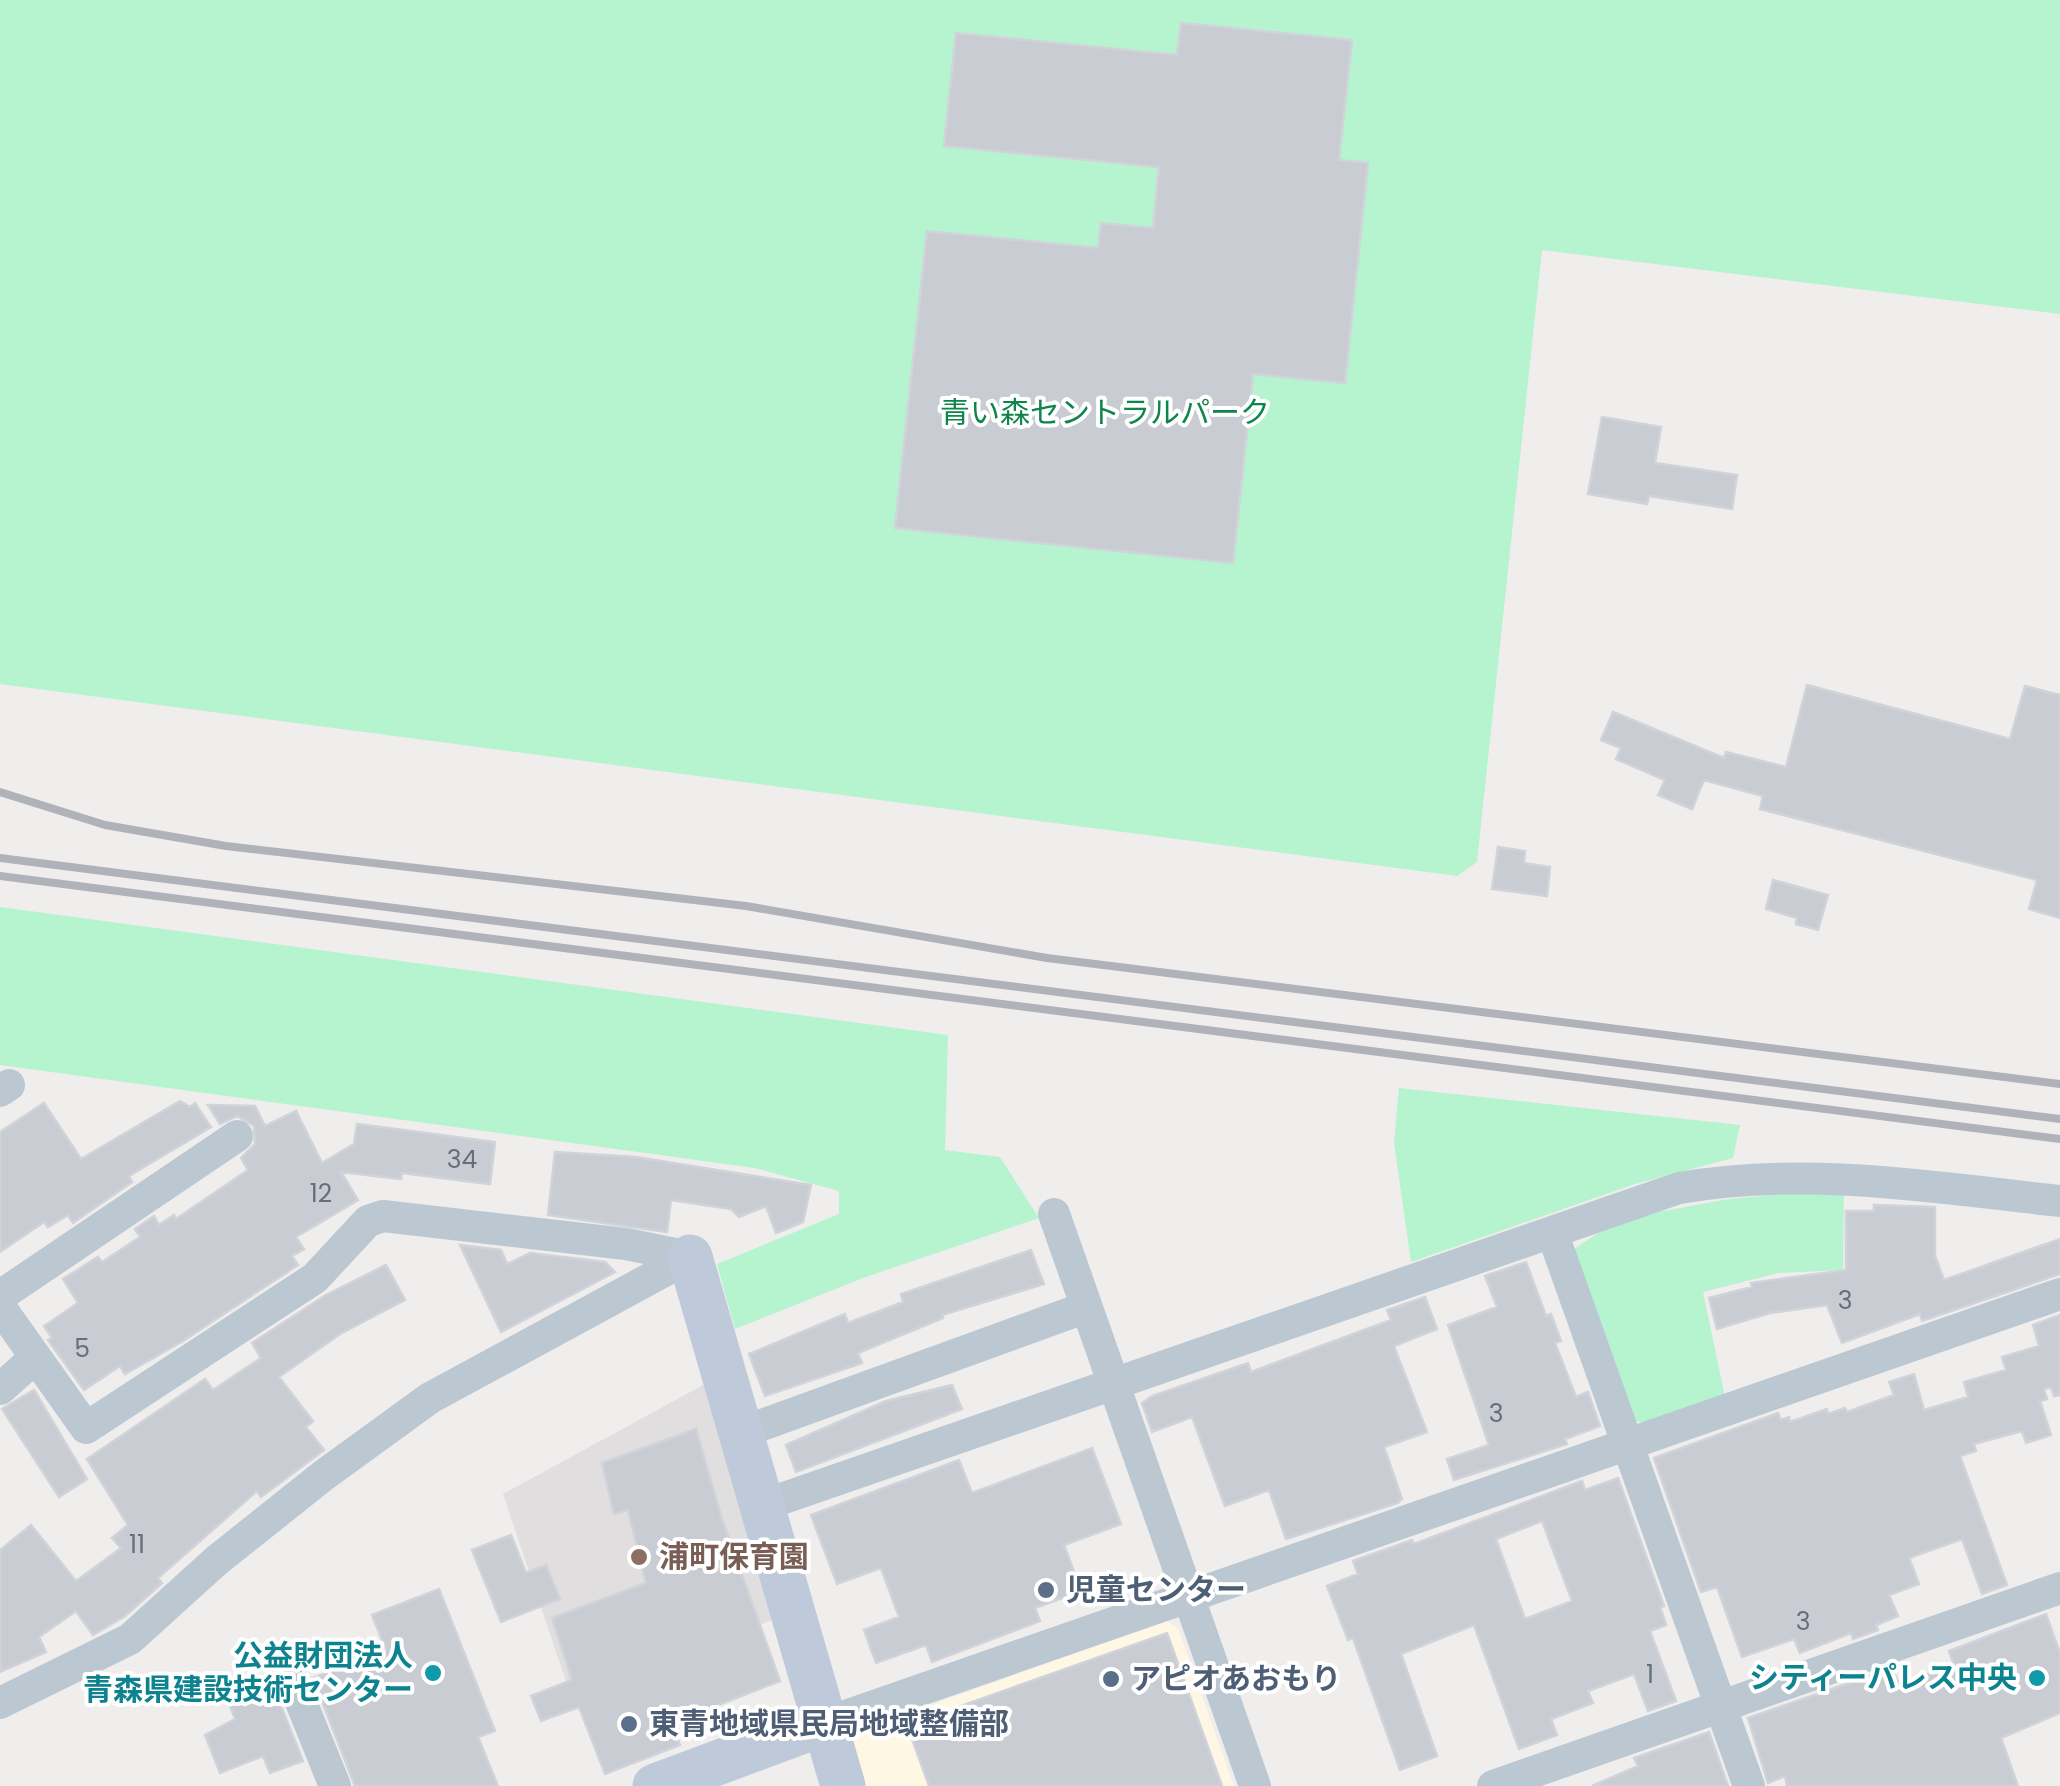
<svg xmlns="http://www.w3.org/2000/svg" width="2060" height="1786" viewBox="0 0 2060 1786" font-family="Poppins,'Noto Sans JP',sans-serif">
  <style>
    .commercial { fill: #fef7e4 }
    .education { fill: #e1dedf }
    .green { fill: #b6f3cf }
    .building { fill: #c9ccd3; stroke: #d1d3da; stroke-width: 2.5; fill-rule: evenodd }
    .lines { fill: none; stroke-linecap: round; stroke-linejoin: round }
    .street { stroke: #bcc8d1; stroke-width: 32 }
    .secondary { stroke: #becad9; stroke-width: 45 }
    .rail { stroke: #afb2b9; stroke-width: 8 }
    .education-dot { fill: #8d6e63; stroke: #fff; stroke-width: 4 }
    .service-dot { fill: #5c6f8a; stroke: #fff; stroke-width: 4 }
    .culture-dot { fill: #0f9aa8; stroke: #fff; stroke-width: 4 }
    .labels { text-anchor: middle; stroke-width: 8; stroke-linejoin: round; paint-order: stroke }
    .number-label { font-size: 25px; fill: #656f7a }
    .park-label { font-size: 30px; fill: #0d854b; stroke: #fff }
    .education-label { font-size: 30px; font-weight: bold; fill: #785e54; stroke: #fff; text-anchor: start }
    .service-label { font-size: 30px; font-weight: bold; fill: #4e5e75; stroke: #fff; text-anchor: start }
    .culture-label { font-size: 30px; font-weight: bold; fill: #0d838f; stroke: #fff; text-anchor: end }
  </style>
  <rect width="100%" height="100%" fill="#f0eded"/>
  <path class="commercial" d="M1167,1621L1178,1628L1234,1786H863L852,1747L860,1730Z"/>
  <path class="education" d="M705,1384L772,1620L571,1696L503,1494Z"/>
  <path class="green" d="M0,0H2060V314L1542,250L1477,862L1457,876L0,684Z
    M0,907L948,1035L945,1150L1000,1157L1039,1218L863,1278L735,1329L717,1264L839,1214V1191L755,1168L0,1065Z
    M1399,1088L1740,1125L1733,1158L1635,1184L1411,1262L1394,1143Z
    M1844,1189L1843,1270L1778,1273L1703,1292L1725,1397L1645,1423L1635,1421L1574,1249L1620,1219L1729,1199Z"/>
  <path class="building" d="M1181,23L1352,40L1339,160L1368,163L1345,383L1253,374L1233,563L895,528L927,231L1098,248L1101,223L1153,228L1159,167L944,146L956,33L1177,55Z
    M1602,417L1661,427L1655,463L1737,475L1732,509L1649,496L1647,504L1588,494Z
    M1807,685L2010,739L2025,686L2060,695V918L2029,909L2037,880L1760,809L1763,796L1704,780L1692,809L1658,795L1665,780L1616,759L1621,748L1601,740L1613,712L1724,758L1726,752L1786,767Z
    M1498,847L1525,851L1524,863L1550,867L1547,896L1492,889Z
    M1773,880L1828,895L1818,930L1796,924L1797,918L1766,909Z
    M180,1101L190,1107L195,1103L211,1127L129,1176L132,1182L73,1223L68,1215L48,1227L44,1222L0,1252V1132L44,1103L81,1159Z
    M208,1105L255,1106L265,1126L296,1111L322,1163L354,1144L357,1124L495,1142L490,1184L402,1173L401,1179L341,1172L358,1200L296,1237L304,1249L292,1256L298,1265L183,1341L125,1374L120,1366L84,1390L48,1340L52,1338L44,1326L78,1303L63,1279L98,1257L102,1262L140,1237L135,1229L154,1216L159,1225L174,1215L176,1219L248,1170L241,1158L255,1144L254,1126L237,1116L220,1124Z
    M555,1152L636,1157L811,1185L803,1222L776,1233L766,1206L739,1217L731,1209L671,1200L667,1232L548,1215Z
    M1874,1205L1935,1207V1256L1944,1280L2060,1239V1274L1922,1321L1920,1314L1842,1343L1827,1305L1770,1313L1717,1329L1709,1298L1752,1287L1751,1283L1846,1270V1211H1874Z
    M460,1245L501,1250L507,1264L530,1253L605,1262L615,1272L501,1332Z
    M1031,1250L1044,1284L942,1315L943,1318L858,1353L862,1363L765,1396L749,1354L845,1314L848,1323L903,1302L901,1294Z
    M1526,1262L1546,1316L1551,1314L1561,1341L1555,1343L1576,1397L1588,1392L1600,1426L1565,1439L1567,1444L1454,1480L1447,1459L1489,1445L1448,1325L1497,1307L1485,1276Z
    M386,1265L405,1300L340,1334L279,1377L313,1421L306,1427L324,1450L261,1497L257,1491L158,1578L162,1583L125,1616L93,1635L76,1611L39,1637L46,1652L0,1672V1550L31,1525L76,1581L121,1548L112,1538L128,1525L87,1459L205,1379L213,1390L261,1358L252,1343L326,1295Z
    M1425,1297L1437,1329L1394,1346L1427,1432L1384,1447L1402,1499L1398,1503L1286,1539L1269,1490L1225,1506L1192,1417L1152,1432L1142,1403L1152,1396L1248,1363L1251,1372L1391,1320L1387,1310Z
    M2060,1315V1395L2054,1396L2051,1387L2044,1389L2047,1399L2040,1401L2051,1435L2026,1443L2022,1431L1974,1444L1976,1451L1960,1456L2007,1585L1982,1594L1962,1539L1909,1558L1919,1584L1889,1595L1898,1616L1876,1625L1878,1630L1853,1639L1851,1633L1800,1653L1794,1639L1742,1657L1717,1587L1701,1592L1654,1458L1778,1413L1781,1420L1789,1417L1790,1422L1827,1409L1828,1414L1845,1408L1847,1412L1894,1395L1889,1382L1914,1374L1924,1410L1968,1397L1964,1382L2006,1370L2002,1357L2039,1346L2033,1325Z
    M952,1385L962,1409L796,1472L786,1445L886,1401Z
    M34,1390L87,1479L59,1497L2,1409Z
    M696,1429L722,1519L780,1681L672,1723L680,1745L605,1774L579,1707L541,1721L531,1696L572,1680L552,1618L646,1583L628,1510L614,1514L602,1463Z
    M1092,1448L1121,1524L1064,1545L1081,1591L1035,1608L1040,1621L932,1662L926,1645L876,1663L864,1630L899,1617L881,1568L837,1584L811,1515L959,1460L972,1493Z
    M1618,1478L1664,1606L1660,1607L1666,1625L1650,1631L1676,1701L1648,1711L1634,1674L1588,1691L1593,1703L1551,1719L1557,1735L1519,1749L1474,1625L1401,1654L1437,1756L1400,1770L1353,1638L1348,1640L1327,1586L1358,1574L1353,1561L1412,1540L1414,1544L1582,1481L1585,1490ZM1542,1521L1572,1601L1525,1619L1496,1539Z
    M511,1535L526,1573L546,1565L560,1599L501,1622L472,1550Z
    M439,1589L495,1731L478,1737L498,1786H355L313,1678L386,1650L372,1615Z
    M2046,1614L2060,1653V1713L2001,1738L2018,1786H1787L1785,1776L1768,1783L1748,1718L1892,1668L1899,1684L1954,1665L1949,1651Z
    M1167,1633L1222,1786H929L907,1725Z
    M273,1686L303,1761L270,1773L263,1756L220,1773L205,1735L235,1719L229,1703Z
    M1709,1732L1728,1786H1592L1638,1766L1634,1758Z"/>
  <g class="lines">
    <path class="street" d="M0,1091L9,1085
      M1054,1214L1255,1786
      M1552,1232L1749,1786
      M0,1296L237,1136
      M0,1307L86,1428L315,1278L368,1221L383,1216L626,1244L690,1257
      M0,1389L35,1358
      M743,1432L1084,1308
      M764,1505L1679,1188C1807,1166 1932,1187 2060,1201
      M284,1660L335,1786
      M0,1703L130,1639L216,1561L324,1475L430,1398L690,1257
      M825,1723L2060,1294
      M1493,1786L2060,1588"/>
    <path class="secondary" d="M690,1257L843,1786
      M655,1786L825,1723"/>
    <path class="rail" d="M0,792L105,825L226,846L746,906L1047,958L2060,1084
      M0,858L2060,1119
      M0,876L2060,1139"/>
  </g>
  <circle class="education-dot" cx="639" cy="1557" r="10"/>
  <g class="service-dot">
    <circle cx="1046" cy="1590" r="10"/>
    <circle cx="1111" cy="1679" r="10"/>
    <circle cx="629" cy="1724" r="10"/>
  </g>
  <g class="culture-dot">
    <circle cx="433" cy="1673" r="10"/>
    <circle cx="2037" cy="1678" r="10"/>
  </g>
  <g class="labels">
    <g class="number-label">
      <text x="462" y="1168">34</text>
      <text x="321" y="1202">12</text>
      <text x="1845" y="1309">3</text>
      <text x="82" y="1357">5</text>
      <text x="1496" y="1422">3</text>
      <text x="137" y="1553">11</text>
      <text x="1803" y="1630">3</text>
      <text x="1650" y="1683">1</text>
    </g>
    <g class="park-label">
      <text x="1105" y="423">青い森セントラルパーク</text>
    </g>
    <g class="education-label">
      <text x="659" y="1567">浦町保育園</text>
    </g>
    <g class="service-label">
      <text x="1066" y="1600">児童センター</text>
      <text x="1131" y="1689">アピオあおもり</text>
      <text x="649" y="1734">東青地域県民局地域整備部</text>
    </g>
    <g class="culture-label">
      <text x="413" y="1666">公益財団法人<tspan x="413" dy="34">青森県建設技術センター</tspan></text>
      <text x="2017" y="1688">シティーパレス中央</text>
    </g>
  </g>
</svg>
